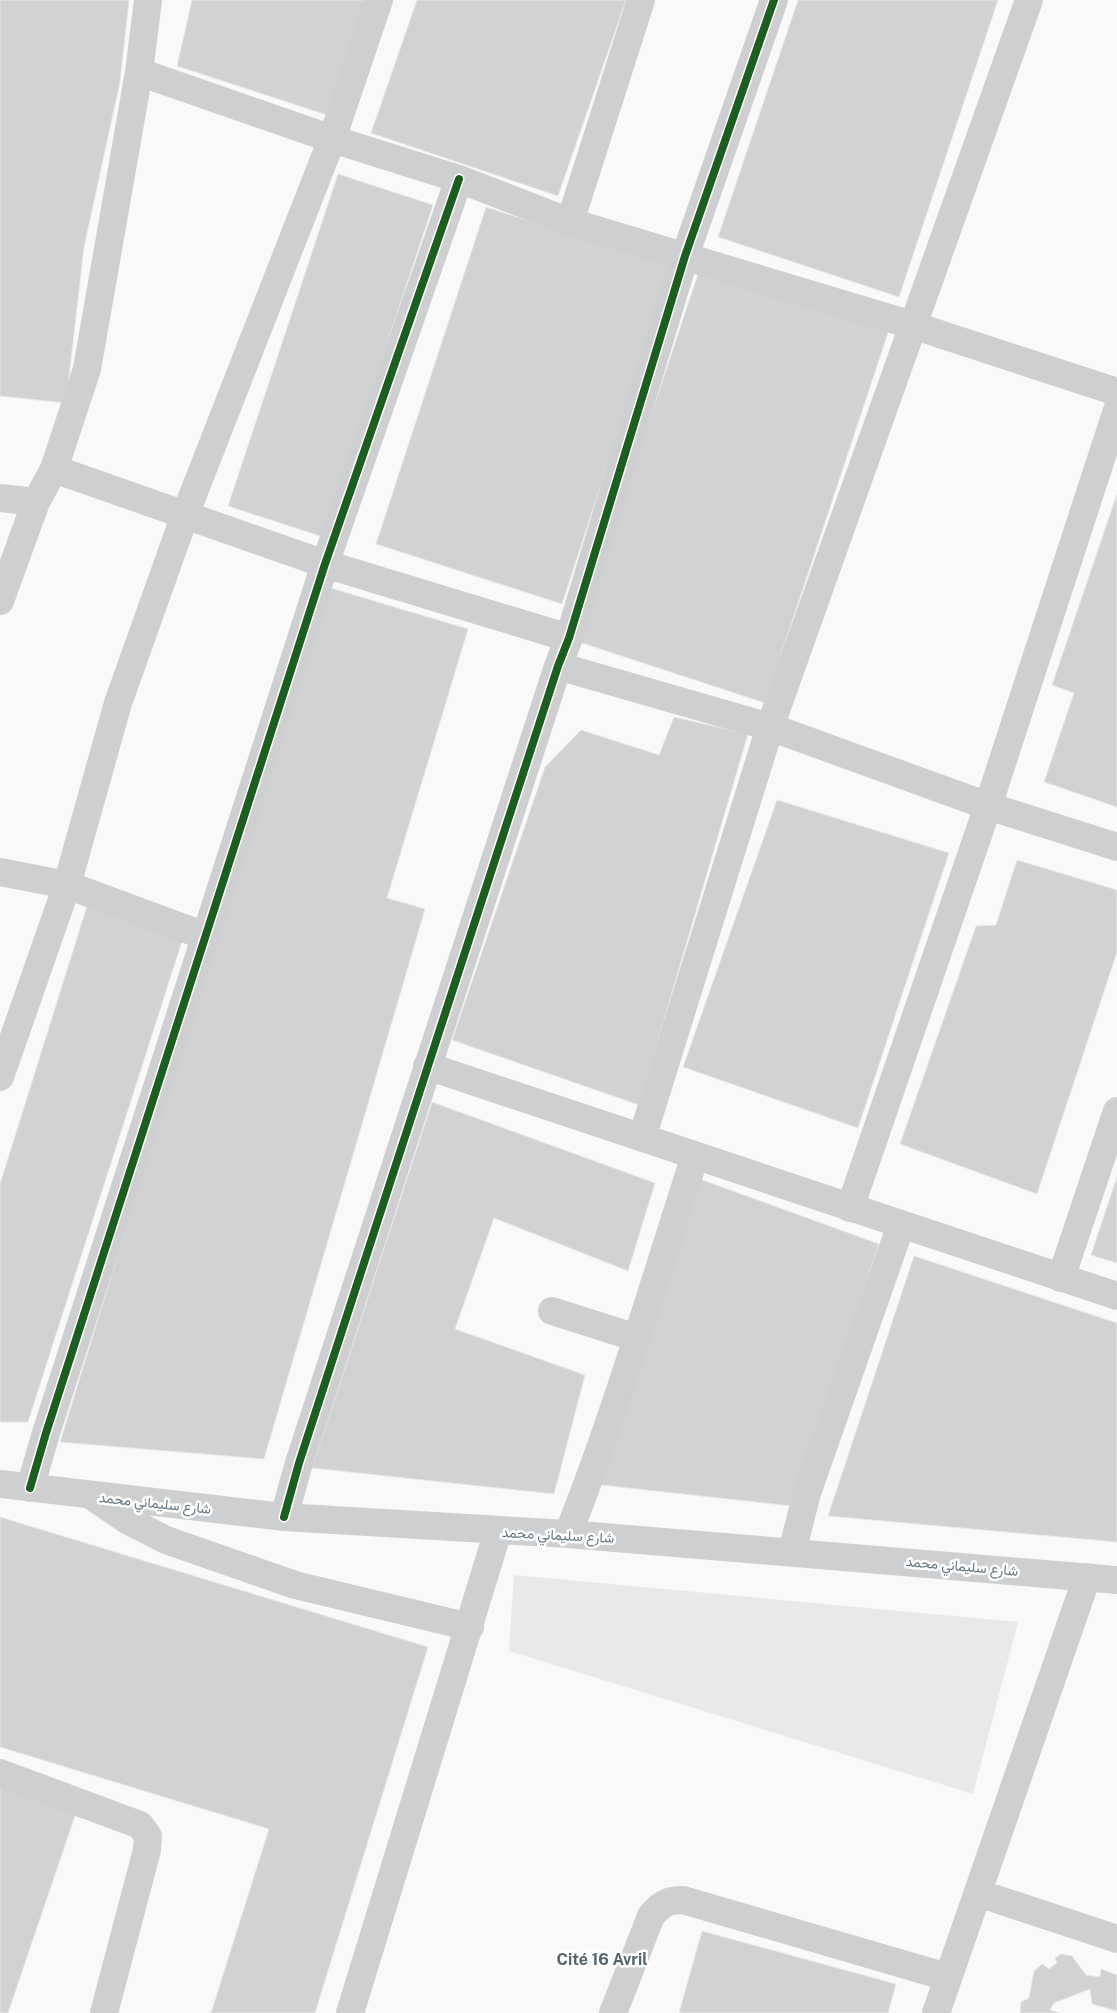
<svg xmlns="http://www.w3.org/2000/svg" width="1117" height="2013" viewBox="0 0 1117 2013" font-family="'Public Sans',Vazirmatn,sans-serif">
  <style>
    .built { fill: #e8e9e9 }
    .building { fill: #d0d2d3; stroke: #e8e8e8 }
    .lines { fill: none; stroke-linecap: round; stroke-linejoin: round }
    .minor { stroke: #cecfd0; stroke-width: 28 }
    .cycleway-casing { stroke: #fff; stroke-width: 11 }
    .cycleway { stroke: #1b5e20; stroke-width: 8 }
    .labels { text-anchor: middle; stroke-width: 5; stroke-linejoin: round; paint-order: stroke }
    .street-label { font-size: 14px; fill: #657683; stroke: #fff }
    .quarter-label { font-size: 16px; font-weight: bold; fill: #57646e; stroke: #fff }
  </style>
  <rect width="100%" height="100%" fill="#f9f9f9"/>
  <path class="built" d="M514,1575L1018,1622L973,1794L509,1651Z"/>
  <path class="building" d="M0,0H129L120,82L84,247L66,403L0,396Z
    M192,0H366L330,116L177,66Z
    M417,0H626L558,196L371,133Z
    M798,0H998L899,297L718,237Z
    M338,174L433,205L323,537L228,506Z
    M486,207L672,267L562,604L376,544Z
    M700,268L889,330L765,703L576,641Z
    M1117,494V807L1044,782L1074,693L1052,685Z
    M324,586L468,629L387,898L425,909L264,1459L60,1442Z
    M674,717L748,734L639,1105L452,1040L545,767L581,730L659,755Z
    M777,800L949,853L858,1128L683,1067Z
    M1017,860L1117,890V952L1037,1194L900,1144L976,926L996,925Z
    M87,906L184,935L28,1422H0V1184Z
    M432,1102L655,1183L628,1271L494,1218L455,1329L585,1375L554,1494L312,1468Z
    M1117,1177V1263L1091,1255Z
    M697,1178L879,1244L792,1506L592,1484Z
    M914,1256L1117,1323V1542L828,1516Z
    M0,1517L428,1647L315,2013H211L269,1829L0,1747Z
    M0,1784L77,1810L8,2013H0Z
    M702,1931L896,1984L888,2013H679Z
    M1061,1954L1072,1956L1086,1975L1100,1977L1101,1969L1117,1975V2011L1092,2004L1090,1989L1054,2003L1050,2010L1060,2013H1020L1021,2002L1029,1998L1034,1971L1042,1964L1049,1969L1057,1963L1055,1958Z"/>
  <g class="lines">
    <path class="minor" d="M139,72L332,139L459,179L570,222L912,325L1117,392
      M570,222L641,0
      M54,469L325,564L569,638
      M0,498L36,502
      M0,601L36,502L54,469L87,369L139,72L148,0
      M558,666L770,727L988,806L1117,847
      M0,872L67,885L205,936
      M427,1066L1117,1296
      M0,1077L67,885L118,703L185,515L332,139L379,0
      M642,1138L770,727L1029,0
      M850,1208L988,806L1117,410
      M1061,1278L1117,1111
      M552,1311L637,1338
      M0,1484L284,1517L568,1534L1117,1580
      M30,1488L46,1433L325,564L459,179
      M93,1497L127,1520L166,1540L295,1585L470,1627
      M284,1517L299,1463L558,666L569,638L685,256L774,0
      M568,1534C617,1411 654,1282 695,1156
      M792,1552L807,1493L901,1225
      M0,1773L140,1825L148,1836L147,1850L104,2013
      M978,1893L1117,1939
      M350,2013L498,1531
      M613,2013L651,1916C661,1904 668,1900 683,1900L947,1977
      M936,2013L1087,1577"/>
    <g class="cycleway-casing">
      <path id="cycleway" d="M30,1488L46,1433L325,564L459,179
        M284,1517L299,1463L558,666L569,638L685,256L774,0"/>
    </g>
    <use href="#cycleway" class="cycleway"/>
  </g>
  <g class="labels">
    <g class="street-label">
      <text transform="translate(155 1503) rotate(6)" y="5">شارع سليماني محمد</text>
      <text transform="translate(558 1535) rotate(3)" y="5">شارع سليماني محمد</text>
      <text transform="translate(962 1566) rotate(5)" y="5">شارع سليماني محمد</text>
    </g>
    <g class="quarter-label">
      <text x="602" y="1965">Cité 16 Avril</text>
    </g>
  </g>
</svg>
